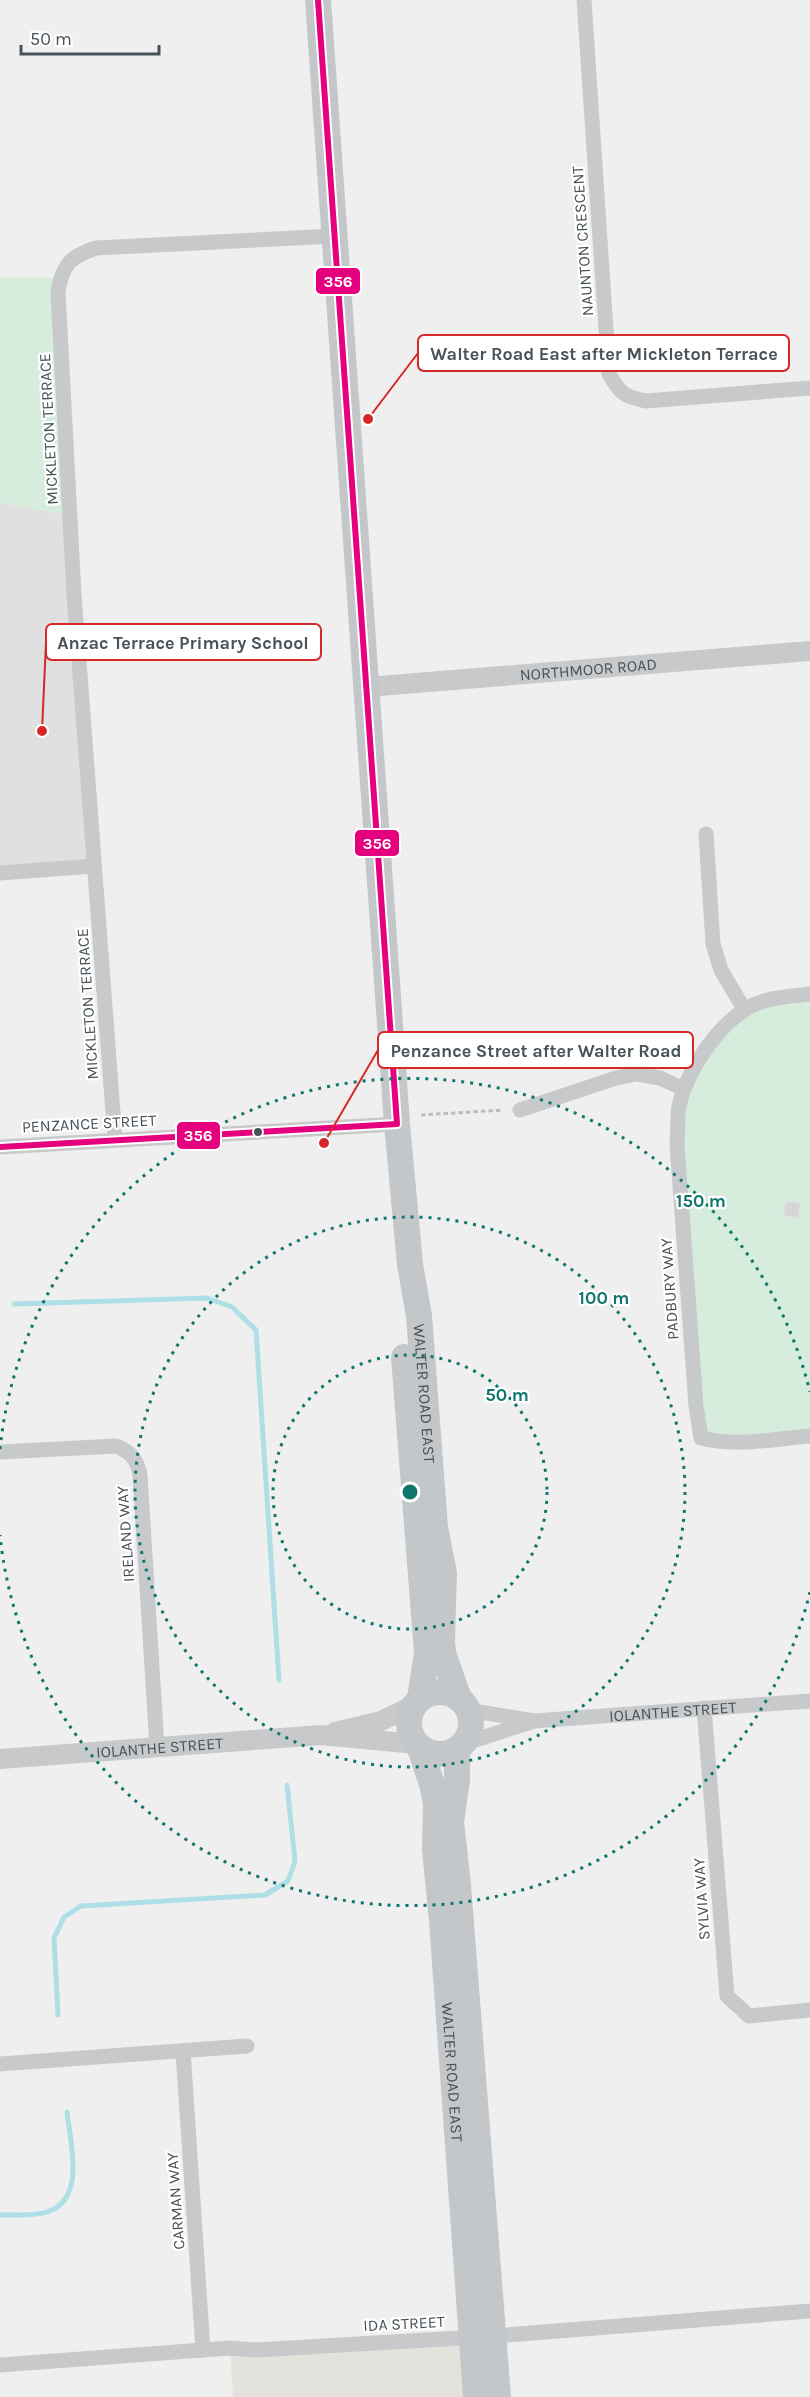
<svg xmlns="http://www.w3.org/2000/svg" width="810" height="2397" viewBox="0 0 810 2397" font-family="Karla,sans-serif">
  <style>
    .commercial { fill: #e4e2dd }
    .education { fill: #e1e0e0 }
    .green { fill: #d6ecdd }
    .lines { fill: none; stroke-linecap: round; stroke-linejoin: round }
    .stream { stroke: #aedee6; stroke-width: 5 }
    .building { fill: #d5d6d8; stroke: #e1e1e2; stroke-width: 1.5 }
    .path { stroke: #b7c0bd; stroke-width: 3; stroke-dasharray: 4.5 3; stroke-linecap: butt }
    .minor { stroke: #c7c9ca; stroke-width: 15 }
    .tertiary { stroke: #c7c9ca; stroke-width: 20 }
    .primary { stroke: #c4c7ca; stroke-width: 26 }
    .bus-1-casing { stroke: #fff; stroke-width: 10 }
    .bus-1 { stroke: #e5007d; stroke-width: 6 }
    .ring { fill: none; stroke: #0f766e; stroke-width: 3; stroke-dasharray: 3 6 }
    .bus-dot { fill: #485259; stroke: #fff; stroke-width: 2 }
    .labels { text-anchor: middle; stroke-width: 4.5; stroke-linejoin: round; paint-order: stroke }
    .street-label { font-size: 16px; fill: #485259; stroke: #fff }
    .centre { fill: #0f766e; stroke: #fff; stroke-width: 3 }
    .ring-label { font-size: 18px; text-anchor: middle; font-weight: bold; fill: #0f766e; stroke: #fff; stroke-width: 4.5; stroke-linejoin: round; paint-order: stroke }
    .leader { fill: none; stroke: #d62828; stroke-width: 2 }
    .callout-dot { fill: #d62828; stroke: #fff; stroke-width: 2 }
    .callout { fill: #fff; stroke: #d62828; stroke-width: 2 }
    .callout-label { font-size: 18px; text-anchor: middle; font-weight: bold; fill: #485259 }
    .line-badge { stroke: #fff; stroke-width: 2 }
    .badge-label { font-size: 16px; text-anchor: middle; font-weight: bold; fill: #fff }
  </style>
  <rect width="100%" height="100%" fill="#efefef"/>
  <path class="commercial" d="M472,2337L476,2397H233L230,2348Z"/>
  <path class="education" d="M0,503L70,515L94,866L0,873Z"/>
  <path class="green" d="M0,277H60L70,515L0,503Z
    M810,994V1436L717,1442L697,1423L677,1144L684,1089L744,1009Z"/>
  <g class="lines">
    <path class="stream" d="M14,1304L207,1298L232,1307L256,1330L279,1680
      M58,2015L54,1938L64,1917L81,1906L265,1895L288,1881L295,1861L287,1785
      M0,2215C14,2214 33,2217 47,2212C87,2199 70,2142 67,2112"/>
  </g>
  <path class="building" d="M786,1201L801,1203L798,1218L783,1216Z"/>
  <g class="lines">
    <path class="path" d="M421,1115L503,1110"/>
    <g class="minor">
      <path d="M584,0L609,374C620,393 624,397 646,401L810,388"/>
      <path d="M706,834L713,944L721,970L744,1009"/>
      <path d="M0,873L94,866"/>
      <path d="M810,994C795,996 779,996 764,1001C724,1013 688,1067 679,1106C677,1118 678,1132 677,1144L696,1406L701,1438C736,1447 774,1439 810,1436"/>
      <path d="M520,1110L616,1078L637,1074L660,1078L684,1089"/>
      <path d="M115,1139L74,595L58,292C62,265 71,256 96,248L335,236"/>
      <path d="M0,1147L397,1124"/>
      <path d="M0,1452L116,1446C131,1452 137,1459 140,1475L157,1747"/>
      <path d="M704,1708L727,1996L749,2016L810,2010"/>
      <path id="s1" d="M468,1710L534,1721L810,1701"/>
      <path d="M463,1744L531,1722"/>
      <path d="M183,2051L203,2350"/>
      <path d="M0,2064L247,2046"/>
      <path d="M0,2365L230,2348L256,2350L494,2336L810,2311"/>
    </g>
    <g class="tertiary">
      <path id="s2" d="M367,687L810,651"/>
      <path d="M335,1732L381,1721L414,1705"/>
      <path id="s3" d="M0,1759L321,1735L416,1744"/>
    </g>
    <g class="primary">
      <path id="s4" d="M318,0L397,1124L410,1264L419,1316L435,1527L444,1573L442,1641L443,1653L459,1699"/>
      <path d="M404,1357L427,1653L420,1699"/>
      <circle cx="440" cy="1723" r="31"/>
      <path id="s5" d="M420,1748L432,1784L436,1803L435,1849L442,1921L476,2397"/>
      <path d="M457,1749V1780L451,1822L458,1885L498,2397"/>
    </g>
    <g class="bus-1-casing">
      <path id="bus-1" d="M318,0L397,1124
        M0,1147L397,1124"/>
    </g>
    <use href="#bus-1" class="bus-1"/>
  </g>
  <g class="ring">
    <circle cx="410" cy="1492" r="137"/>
    <circle cx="410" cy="1492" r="275"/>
    <path d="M810 1592A412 412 0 0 1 0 1535M0 1449A412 412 0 0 1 810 1392"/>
  </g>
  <circle class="bus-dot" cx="258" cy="1132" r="5"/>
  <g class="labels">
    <g class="street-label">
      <text transform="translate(582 241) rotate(-94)" y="6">NAUNTON CRESCENT</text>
      <text transform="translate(48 429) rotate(-93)" y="6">MICKLETON TERRACE</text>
      <text dy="6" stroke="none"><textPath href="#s2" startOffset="222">NORTHMOOR ROAD</textPath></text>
      <text transform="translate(87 1004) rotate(-94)" y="6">MICKLETON TERRACE</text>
      <text transform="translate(89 1123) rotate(-3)" y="6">PENZANCE STREET</text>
      <text transform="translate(669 1289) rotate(-94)" y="6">PADBURY WAY</text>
      <text dy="6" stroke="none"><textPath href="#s4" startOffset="1398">WALTER ROAD EAST</textPath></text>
      <text transform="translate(125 1534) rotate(-94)" y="6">IRELAND WAY</text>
      <text dy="6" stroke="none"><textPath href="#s1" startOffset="206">IOLANTHE STREET</textPath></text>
      <text dy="6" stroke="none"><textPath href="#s3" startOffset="160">IOLANTHE STREET</textPath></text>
      <text transform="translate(701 1899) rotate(-94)" y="6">SYLVIA WAY</text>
      <text dy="6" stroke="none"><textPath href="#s5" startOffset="327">WALTER ROAD EAST</textPath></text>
      <text transform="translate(175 2201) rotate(-94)" y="6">CARMAN WAY</text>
      <text transform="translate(404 2323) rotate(-3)" y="6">IDA STREET</text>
    </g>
  </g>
  <circle cx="410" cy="1492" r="9" class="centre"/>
  <g class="ring-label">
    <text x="701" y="1207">150 m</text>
    <text x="604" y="1304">100 m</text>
    <text x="507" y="1401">50 m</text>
  </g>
  <path class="leader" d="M368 419L418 353M42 731L46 642M324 1143L378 1050"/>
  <g class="callout-dot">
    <circle cx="368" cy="419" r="6"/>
    <circle cx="42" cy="731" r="6"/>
    <circle cx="324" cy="1143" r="6"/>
  </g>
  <g class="callout">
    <rect x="418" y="335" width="371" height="36" rx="6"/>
    <rect x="46" y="624" width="275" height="36" rx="6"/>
    <rect x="378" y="1032" width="315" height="36" rx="6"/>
  </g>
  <g class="callout-label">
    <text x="604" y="360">Walter Road East after Mickleton Terrace</text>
    <text x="183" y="649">Anzac Terrace Primary School</text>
    <text x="536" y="1057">Penzance Street after Walter Road</text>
  </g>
  <g class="line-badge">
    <rect x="315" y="267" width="46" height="28" rx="6" fill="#e5007d"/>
    <rect x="354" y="829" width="46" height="28" rx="6" fill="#e5007d"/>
    <rect x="176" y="1121" width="45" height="29" rx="6" fill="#e5007d"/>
  </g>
  <g class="badge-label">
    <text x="338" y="287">356</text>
    <text x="377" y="849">356</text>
    <text x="198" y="1141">356</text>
  </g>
  <path d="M21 45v9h138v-9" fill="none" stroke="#485259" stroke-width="3"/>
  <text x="30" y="45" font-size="18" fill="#485259" stroke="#ffffff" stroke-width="4.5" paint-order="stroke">50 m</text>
</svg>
